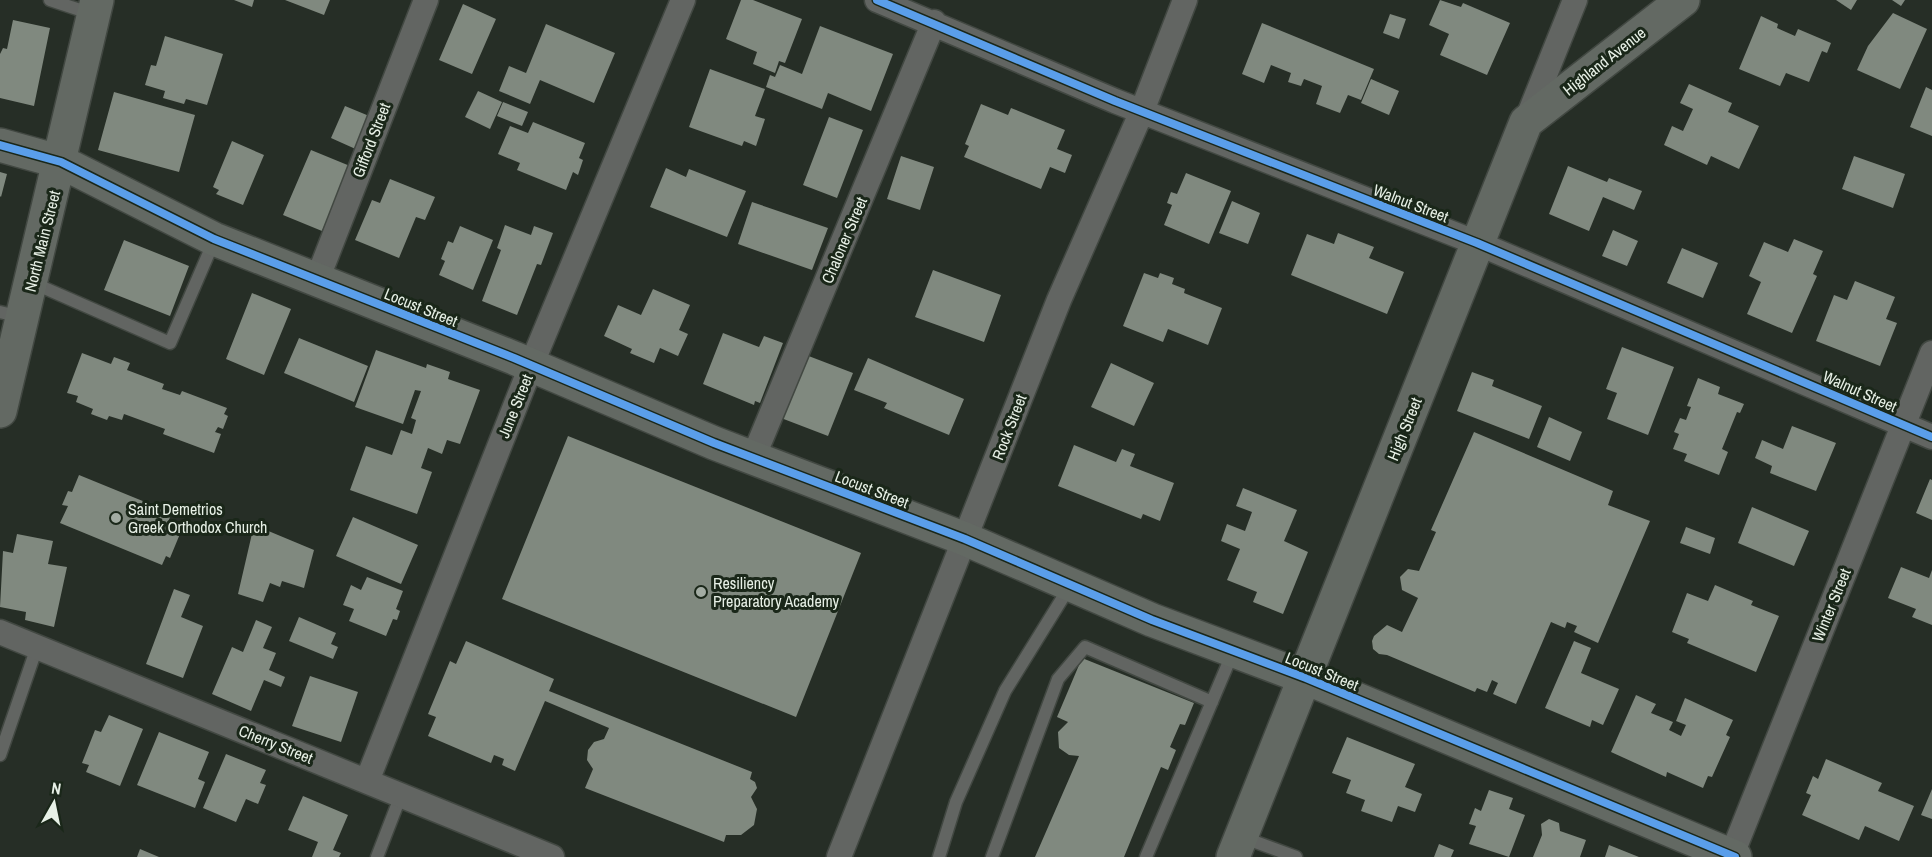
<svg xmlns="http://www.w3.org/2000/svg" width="1932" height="857" viewBox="0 0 1932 857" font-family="'Archivo Narrow',sans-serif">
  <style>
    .building { fill: #80897f }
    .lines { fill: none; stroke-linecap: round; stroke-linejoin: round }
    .lane-casing { stroke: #424842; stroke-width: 15 }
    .street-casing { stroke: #424842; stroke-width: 27 }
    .secondary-casing { stroke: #424842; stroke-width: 36 }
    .lane { stroke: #626562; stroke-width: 12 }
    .street { stroke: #626562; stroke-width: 24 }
    .secondary { stroke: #636963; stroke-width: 33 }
    .cycleway-casing { stroke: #1a2719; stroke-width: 11 }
    .cycleway { stroke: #5a9eea; stroke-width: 8 }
    .poi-dot { fill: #a3aca3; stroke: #1a2719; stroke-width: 2 }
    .labels { text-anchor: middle; stroke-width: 6; stroke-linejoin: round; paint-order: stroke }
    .street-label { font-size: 16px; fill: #e7f0e6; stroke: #1a2719 }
    .poi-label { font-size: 16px; fill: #e7f0e6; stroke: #1a2719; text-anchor: start }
  </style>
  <rect width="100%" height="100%" fill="#262e26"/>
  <path class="building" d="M234,0H254L252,7Z
    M285,0H330L324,15Z
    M741,0H753L802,19L785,63L779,61L775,73L753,64L757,52L726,39Z
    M1440,0L1461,7L1463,3L1510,23L1487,75L1440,55L1449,34L1429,25Z
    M1836,0H1857L1851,10Z
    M1892,0H1905L1901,6Z
    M463,4L496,19L472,74L439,60Z
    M1893,13L1927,29L1900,89L1857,70L1868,46Z
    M1390,14L1406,19L1399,39L1383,33Z
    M1761,16L1778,24L1777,28L1795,36L1798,29L1831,43L1827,53L1822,51L1809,82L1786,73L1780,86L1739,69Z
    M13,20L50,28L34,106L0,98V54L3,48L7,49Z
    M1262,23L1374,69L1361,100L1348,95L1340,113L1316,104L1322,86L1304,79L1301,86L1288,82L1291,73L1271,65L1264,83L1242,74Z
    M546,24L615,53L594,103L540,80L530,104L499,91L509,66L526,73Z
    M820,26L893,54L871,111L828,93L822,109L766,87L770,75L775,77L780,65L802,74Z
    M165,36L223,54L207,105L186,99L184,104L163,98L165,91L145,85L151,65L156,66Z
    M710,69L765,89L755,116L765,119L756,146L744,141L742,146L689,127Z
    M1371,79L1399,91L1389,115L1361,103Z
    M1689,84L1732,103L1728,112L1759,126L1739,169L1711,156L1707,165L1664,145L1672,126L1683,131L1693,109L1680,103Z
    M1926,87L1932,90V136L1910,127Z
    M478,91L502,102L490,129L465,117Z
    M114,92L195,115L179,172L98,150Z
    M503,102L528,112L522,126L497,116Z
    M981,104L1008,115L1011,108L1065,130L1057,149L1072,155L1065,173L1050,167L1041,189L964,157L969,146L965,144Z
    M345,106L374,118L360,151L331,138Z
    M829,117L863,130L837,198L803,185Z
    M533,122L585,143L579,158L583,160L578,175L573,172L566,190L517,170L520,163L498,154L510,126L528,133Z
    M232,141L264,155L243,205L216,194L219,190L213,187Z
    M311,150L350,166L322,231L283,215Z
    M901,156L934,167L920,210L887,199Z
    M1854,156L1905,174L1893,208L1842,189Z
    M1568,166L1607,182L1609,178L1642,191L1634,210L1603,197L1589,231L1549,214Z
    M666,168L686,177L689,169L746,191L727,237L650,207Z
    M0,172L7,174L1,197L0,196Z
    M1186,173L1231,191L1209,244L1164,225L1172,205L1167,203L1171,192L1177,194Z
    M390,179L435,197L425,220L416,217L399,258L355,240L372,200L380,203Z
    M1232,201L1260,213L1248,244L1219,233Z
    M752,202L828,228L812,270L738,244Z
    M505,225L531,235L534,226L553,233L541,265L537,264L517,315L482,301L501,250L497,248Z
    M460,226L493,240L473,290L439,275L445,261L441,259L448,241L453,243Z
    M1613,230L1638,241L1627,266L1602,256Z
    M1338,233L1374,247L1369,258L1404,272L1387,314L1291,275L1307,234L1334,244Z
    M1794,239L1823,251L1813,274L1817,276L1792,333L1747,314L1761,282L1749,276L1764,242L1788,252Z
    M124,240L189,266L170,316L104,290Z
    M1682,248L1718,263L1703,298L1667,283Z
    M933,270L1001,295L984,342L915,317Z
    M1144,273L1158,278L1160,273L1174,278L1172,284L1185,289L1184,293L1222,308L1208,345L1168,329L1163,342L1123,326Z
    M1855,281L1895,297L1886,319L1897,323L1880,366L1816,341L1834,295L1847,300Z
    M653,289L690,305L679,330L688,334L678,356L660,348L654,363L630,353L632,349L604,336L618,305L641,315Z
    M252,293L291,309L264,375L226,359Z
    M723,333L759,347L764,336L783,343L760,403L755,401L754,405L703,384Z
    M299,338L368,366L354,402L284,373Z
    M1622,347L1674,367L1648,435L1607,419L1617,393L1606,389Z
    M376,350L426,368L427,364L450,372L448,379L480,390L460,444L447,440L442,454L428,448L421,468L432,472L417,514L350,490L366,446L392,455L401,430L412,434L416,420L411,418L421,391L415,390L403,424L355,407Z
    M82,353L111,364L114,357L130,363L127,370L164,384L162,389L180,395L182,391L227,408L224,414L228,416L223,429L218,427L215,432L221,434L214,453L163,434L165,429L124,414L122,420L109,416L107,420L91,414L93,409L76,402L78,396L67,393Z
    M806,355L853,373L828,436L781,418Z
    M868,358L964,399L949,435L884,408L887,403L854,390Z
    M1111,363L1154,383L1134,426L1091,407Z
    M1472,372L1494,380L1492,386L1542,406L1529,439L1457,411Z
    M1698,378L1720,387L1718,394L1744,404L1740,413L1737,412L1722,449L1728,452L1719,475L1684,461L1687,454L1673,449L1679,434L1674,432L1680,418L1686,420L1691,407L1687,406Z
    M1549,417L1582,432L1570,461L1537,447Z
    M1792,426L1836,443L1816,491L1770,473L1772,466L1755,458L1762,440L1783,449Z
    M1474,432L1613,491L1608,505L1650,521L1598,643L1574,632L1577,626L1567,622L1565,628L1551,622L1516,704L1493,694L1498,683L1492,680L1487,692L1477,688L1475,692L1387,655L1379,654L1373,649L1372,641L1374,636L1387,625L1402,632L1418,598L1402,590L1400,577L1408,569L1419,571L1436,532L1431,530Z
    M568,436L861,553L796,717L502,599Z
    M1074,445L1116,462L1122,449L1135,454L1130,466L1174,483L1160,521L1143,514L1141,519L1058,486Z
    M79,475L172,513L167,524L182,529L170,558L166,556L162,565L60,523L68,506L62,505L68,491L72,492Z
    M1930,479L1932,480V520L1916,513Z
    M1243,488L1297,510L1284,541L1308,552L1283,614L1253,602L1257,592L1227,580L1240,549L1221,541L1227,524L1245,531L1252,512L1236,506Z
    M1752,507L1809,531L1794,566L1738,543Z
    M353,517L418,545L401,584L336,556Z
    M254,525L314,550L304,588L282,581L280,587L270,583L263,602L238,594Z
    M1686,527L1715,538L1710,554L1680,543Z
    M17,534L53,541L48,564L67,567L54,627L25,620L26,612L0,607L3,551L13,553Z
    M1901,567L1929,578L1932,570V625L1912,617L1916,609L1888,598Z
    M367,577L403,591L396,609L400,611L397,620L393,619L386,636L349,621L354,609L343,605L351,585L361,590Z
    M1715,585L1753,601L1751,605L1779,616L1756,672L1687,643L1689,639L1672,632L1687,593L1708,601Z
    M174,589L190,595L181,617L203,626L183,678L146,664Z
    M299,617L336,633L331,644L338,647L333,659L289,641Z
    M256,620L272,627L263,648L276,653L269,670L285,677L281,687L264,680L251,711L212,694L232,647L243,652Z
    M466,641L554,679L549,691L752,772L750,779L755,782L757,788L751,797L757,809L754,825L741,835H726L724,842L585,788L593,769L587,760L588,750L594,742L604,739L609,728L545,701L515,771L502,765L504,759L494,755L491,763L428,736L436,717L428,714L450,661L456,664Z
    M1574,641L1591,648L1581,673L1619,689L1603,725L1592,720L1590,727L1545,708Z
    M1082,658L1194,703L1185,725L1180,724L1170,747L1176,750L1168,770L1161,767L1124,857H1035L1079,756L1069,755L1059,748L1058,732L1068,722L1057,717Z
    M310,676L358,692L341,742L292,726Z
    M1636,695L1656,704L1651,713L1673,722L1669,730L1681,736L1686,725L1676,721L1685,698L1733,720L1726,735L1730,737L1712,777L1708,776L1703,788L1667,772L1666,777L1611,752Z
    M109,715L143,729L120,786L86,772L89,765L82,763L95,730L101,732Z
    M159,732L209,752L198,779L205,782L195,808L137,785Z
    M1347,737L1415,764L1405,787L1422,794L1415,812L1398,806L1392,822L1361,811L1365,800L1346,793L1351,780L1332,773Z
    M226,754L266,770L260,783L266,785L258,804L246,799L236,822L203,808Z
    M1826,759L1882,783L1878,791L1914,806L1899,841L1865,826L1859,840L1802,815L1811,795L1806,793L1813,776L1818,779Z
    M1932,789V819L1921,815Z
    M1489,790L1513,798L1509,809L1525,815L1509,857L1469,844L1476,826L1469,824L1475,808L1481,811Z
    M303,796L348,815L333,850L341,853L339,857H312L318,842L288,830Z
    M1549,819L1559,823L1560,831L1586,840L1580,857H1533L1542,835L1541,824Z
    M1439,844L1454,850L1451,857H1434Z
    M1609,845L1639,857H1605Z
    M140,849L159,857H137Z"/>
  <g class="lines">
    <g class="lane-casing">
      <path id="lane" d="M50,0L92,14
        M33,283L170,343L214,241
        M0,312L22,317
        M0,755L37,647
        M1242,837L1296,857
        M377,857L401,795
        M939,857L956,802L1005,691L1070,586
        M992,857L1058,679L1085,647L1212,702
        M1146,857L1233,652"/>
    </g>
    <g class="street-casing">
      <path id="street" d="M877,0L1115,101L1477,243L1932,437
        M1526,122L1575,0
        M317,280L426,0
        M753,458L934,22
        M0,632L552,857
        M367,781L535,356L683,0
        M839,857L1059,300L1142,111L1185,0
        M1731,857L1932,353"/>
    </g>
    <g class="secondary-casing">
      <path id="secondary" d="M0,145L61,162L214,239L514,358L714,443L965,539L1152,620L1306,678L1735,857
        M0,411L97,0
        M1233,857L1526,122L1683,0"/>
    </g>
    <use href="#lane" class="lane"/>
    <use href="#street" class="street"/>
    <use href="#secondary" class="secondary"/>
    <g class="cycleway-casing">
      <path id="cycleway" d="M877,0L1115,101L1477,243L1932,437
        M0,145L61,162L214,239L514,358L714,443L965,539L1152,620L1306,678L1735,857"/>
    </g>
    <use href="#cycleway" class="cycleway"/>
  </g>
  <g class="poi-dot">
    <circle cx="116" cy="518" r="6"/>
    <circle cx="701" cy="592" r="6"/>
  </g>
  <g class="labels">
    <g class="street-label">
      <text transform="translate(1604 61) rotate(-38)" y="6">Highland Avenue</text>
      <text transform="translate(371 140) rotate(-69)" y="6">Gifford Street</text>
      <text transform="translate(1411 203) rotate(21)" y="6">Walnut Street</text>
      <text transform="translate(844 240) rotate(-67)" y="6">Chaloner Street</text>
      <text transform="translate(42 241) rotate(-76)" y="6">North Main Street</text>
      <text transform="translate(421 307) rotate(22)" y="6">Locust Street</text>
      <text transform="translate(1860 391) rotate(24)" y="6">Walnut Street</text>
      <text transform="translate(515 406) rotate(-68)" y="6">June Street</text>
      <text transform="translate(1009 427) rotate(-69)" y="6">Rock Street</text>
      <text transform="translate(1404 429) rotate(-68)" y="6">High Street</text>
      <text transform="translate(872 489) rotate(21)" y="6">Locust Street</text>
      <text transform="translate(1831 605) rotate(-68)" y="6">Winter Street</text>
      <text transform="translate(1322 671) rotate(22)" y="6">Locust Street</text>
      <text transform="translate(276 744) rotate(22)" y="6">Cherry Street</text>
    </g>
    <g class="poi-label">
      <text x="128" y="515">Saint Demetrios<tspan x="128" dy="18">Greek Orthodox Church</tspan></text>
      <text x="713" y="589">Resiliency<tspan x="713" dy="18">Preparatory Academy</tspan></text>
    </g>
  </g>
  <g transform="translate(54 803) rotate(9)" stroke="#1a2719" stroke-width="4.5" paint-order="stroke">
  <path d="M0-4.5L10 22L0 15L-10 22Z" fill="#e7f0e6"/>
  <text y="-9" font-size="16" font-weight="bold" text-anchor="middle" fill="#e7f0e6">N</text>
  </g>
</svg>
